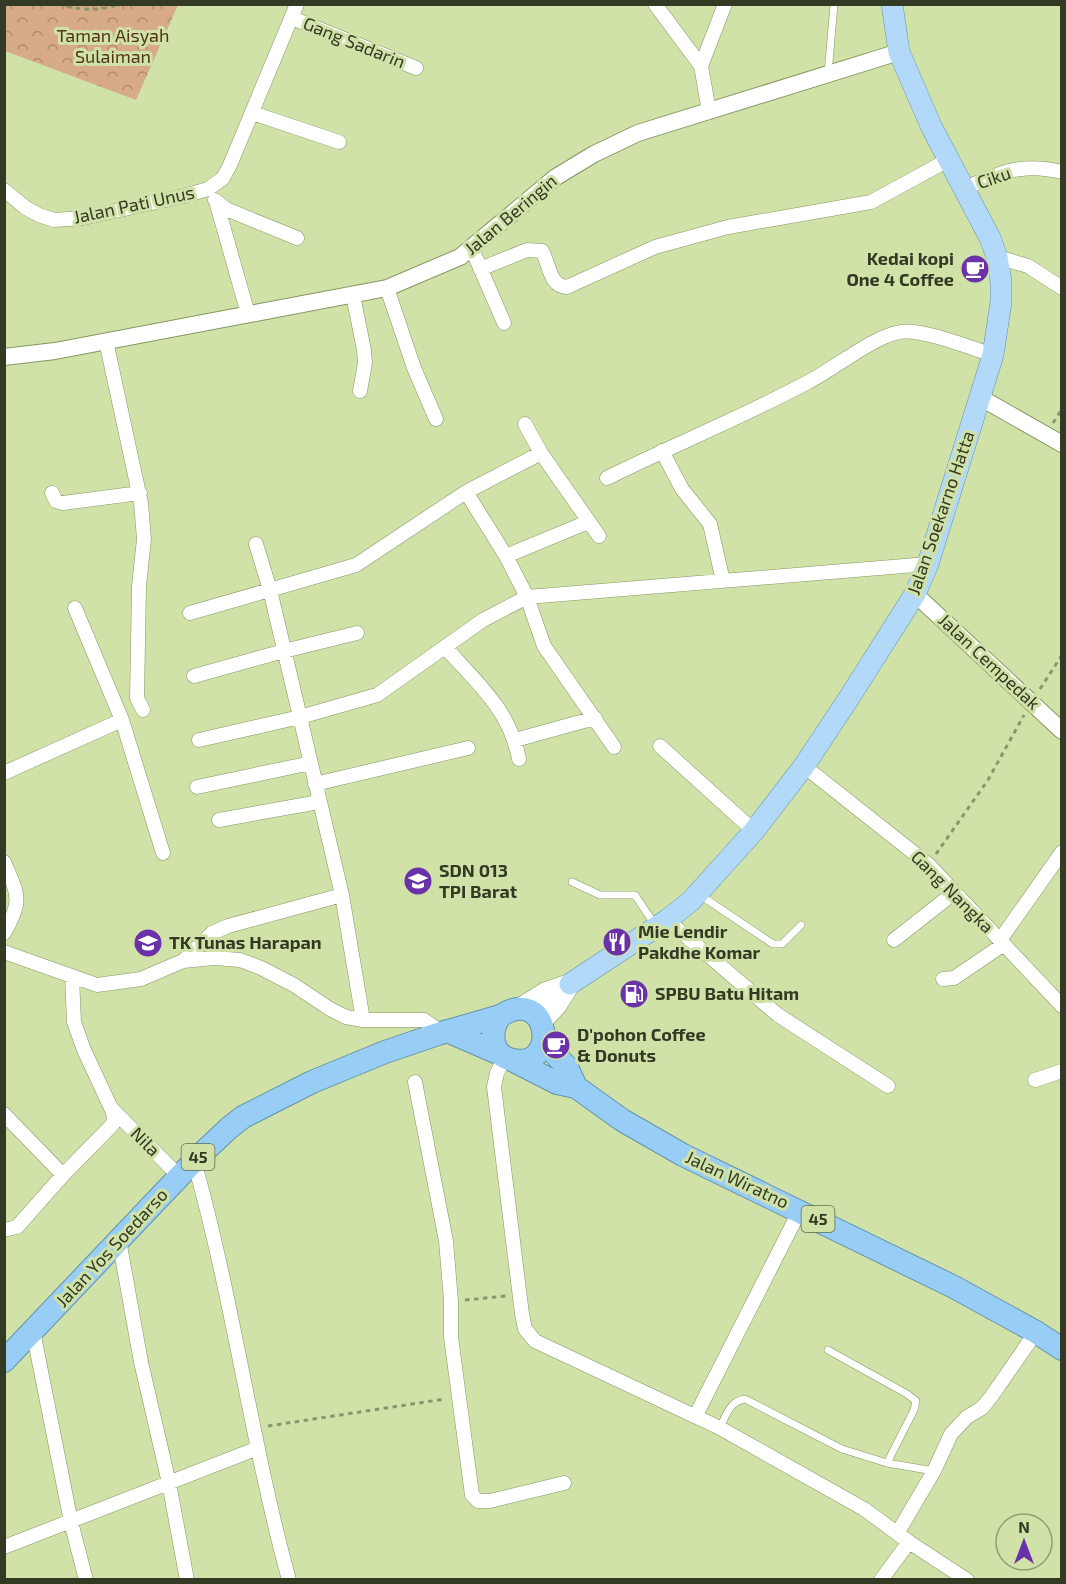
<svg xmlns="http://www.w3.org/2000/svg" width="1066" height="1584" viewBox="0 0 1066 1584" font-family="'Exo 2',sans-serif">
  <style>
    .park { fill: url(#park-crowns) }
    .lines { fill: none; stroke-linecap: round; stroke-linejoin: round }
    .service-casing { stroke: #869660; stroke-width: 8 }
    .minor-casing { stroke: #869660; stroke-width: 15 }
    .tertiary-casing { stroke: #869660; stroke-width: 18 }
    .secondary-casing { stroke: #869660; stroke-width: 21 }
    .primary-casing { stroke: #6492aa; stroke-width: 22 }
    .trunk-casing { stroke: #6492aa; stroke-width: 24 }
    .path { stroke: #8a966d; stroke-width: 3; stroke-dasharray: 4.5 4.5; stroke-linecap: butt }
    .service { stroke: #fff; stroke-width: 7 }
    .minor { stroke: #fff; stroke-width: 14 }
    .tertiary { stroke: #fff; stroke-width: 16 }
    .secondary { stroke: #fff; stroke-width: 20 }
    .primary { stroke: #b2daf8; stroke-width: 21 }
    .trunk { stroke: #98cef6; stroke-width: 22 }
    .labels { text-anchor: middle; stroke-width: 6; stroke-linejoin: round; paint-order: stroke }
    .shield { fill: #d1e2a9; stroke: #626c4b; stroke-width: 1.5 }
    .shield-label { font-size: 16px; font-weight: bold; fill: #333a23 }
    .park-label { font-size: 18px; fill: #523419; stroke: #d1e2a9 }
    .street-label { font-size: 18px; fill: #333a23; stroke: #d1e2a9 }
    .poi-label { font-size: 18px; font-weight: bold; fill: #333a23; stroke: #d1e2a9; text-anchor: start }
  </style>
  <defs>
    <pattern id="park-crowns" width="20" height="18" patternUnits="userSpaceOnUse" patternTransform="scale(1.5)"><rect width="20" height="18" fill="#d7ab87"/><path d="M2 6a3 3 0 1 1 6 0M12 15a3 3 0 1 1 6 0" fill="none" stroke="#af8c6e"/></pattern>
  </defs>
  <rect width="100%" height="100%" fill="#d1e2a9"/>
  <path class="park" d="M4,5L5,4L178,5L136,100L5,51Z"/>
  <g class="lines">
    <g class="service-casing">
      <path id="service" d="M828,74L834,4
        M572,882L600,895H635L655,925
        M700,895L773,944H782L801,925
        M828,1350L907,1394L916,1401L914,1410L887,1463L934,1471
        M720,1428C726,1415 730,1401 745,1399L842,1449L887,1463"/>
    </g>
    <g class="minor-casing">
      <path id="minor" d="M655,4L701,66
        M292,18L416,68
        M709,111L701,66L725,4
        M252,113L339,142
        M963,189C999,173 1021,162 1062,172
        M4,190L26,208L39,215L54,220L83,218L184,196L208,189L223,178L230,165L297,4
        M215,200L226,209L297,238
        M216,201L248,314
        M472,249L504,323
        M997,257L1028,266L1062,288
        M480,269L527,250L542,251C550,265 549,286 567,287L655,247L728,227L871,202L948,160
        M387,288L414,368L436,419
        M353,295L364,350L365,363L360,391
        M106,341L141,503L144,539L139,586L137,698L143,710
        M525,424L541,453L599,536
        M662,451L682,489L710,524L723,581
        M607,478C673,445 743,417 808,382C836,368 870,338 900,332C921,328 971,348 993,355
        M466,492L506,556L527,597L544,646L614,747
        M52,493L56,501L63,503L140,493
        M256,544L270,590L342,895L363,1020
        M506,556L588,522
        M75,608L122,720L163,853
        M190,613L356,565L466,492L541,453
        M445,647C477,683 510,710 519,759
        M194,676L284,651L357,633
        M199,740L300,717L377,695L483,620L527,597L928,564
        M515,740L595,718
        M660,746L754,831
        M804,766L929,865L1062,1006
        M4,773L122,720
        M315,784L468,748
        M197,787L311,763
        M219,820L319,802
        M4,862C18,894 23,901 4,933
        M667,920L778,1015L888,1086
        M894,940L955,892
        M1000,940L1062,852
        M4,952L97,985L141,979L183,961L214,958L240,960L261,968L294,985L330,1009L346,1017L363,1020H424L434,1027L438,1034
        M183,961L212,933L228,926L342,895
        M943,979L954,978L1004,944
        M505,1057L497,1073L494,1087L522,1314L525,1329L535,1341L720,1428L864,1509L909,1542L967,1580
        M1035,1080L1062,1071
        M415,1082L446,1241L451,1301V1337L472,1495L478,1501H490L564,1483
        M111,1108L179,1176
        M4,1114L63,1175
        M194,1161C233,1299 251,1441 289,1580
        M4,1230L17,1227L63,1175L113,1124L114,1116L111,1108L84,1050L74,1022L72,976
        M119,1240L141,1362L169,1483L187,1580
        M33,1331L71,1522L86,1580
        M696,1415L800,1210
        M898,1532L934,1471L951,1434L967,1417L982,1408L991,1397L1036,1332
        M4,1547L258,1448
        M881,1580L909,1542"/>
    </g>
    <g class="tertiary-casing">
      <path id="tertiary" d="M4,357L55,351L387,288L460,257L556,177L594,154L638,133L899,52
        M981,398L1062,444
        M915,594L1062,731"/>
    </g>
    <g class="secondary-casing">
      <path id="secondary" d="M519,1009L546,992L570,984
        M541,1022L557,1005L570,984"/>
    </g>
    <g class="primary-casing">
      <path id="primary" d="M570,984L667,920L691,901L754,831L804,766L849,698L915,594L928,564L993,355L1001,302V282L997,257L990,238L931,126L899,52L892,4"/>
    </g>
    <g class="trunk-casing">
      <path id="trunk" d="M447,1031L500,1054
        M544,1042L567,1067L576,1087
        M514,1061L557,1083L576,1087L622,1120L683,1155L954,1287L1036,1332L1062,1349
        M4,1361L194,1161L229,1128L243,1117L312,1082L385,1052L438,1034L500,1016C550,984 560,1070 513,1060C491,1056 489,1032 500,1016"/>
    </g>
    <path class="path" d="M58,4C78,10 99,12 119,4
      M1053,423L1062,409
      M1040,689L1062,655
      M936,854L988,780L1024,715
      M465,1300L506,1296
      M268,1426L445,1399"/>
    <use href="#service" class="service"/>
    <use href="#minor" class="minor"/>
    <use href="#tertiary" class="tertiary"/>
    <use href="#secondary" class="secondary"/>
    <use href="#primary" class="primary"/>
    <use href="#trunk" class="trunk"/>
  </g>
  <defs>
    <g id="cafe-disc" transform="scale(1.5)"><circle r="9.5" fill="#6a31a8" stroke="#d1e2a9"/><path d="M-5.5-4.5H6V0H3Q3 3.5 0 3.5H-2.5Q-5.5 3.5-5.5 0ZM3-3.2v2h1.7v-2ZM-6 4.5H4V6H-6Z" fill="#fff"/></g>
    <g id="school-disc" transform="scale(1.5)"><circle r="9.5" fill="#6a31a8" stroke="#d1e2a9"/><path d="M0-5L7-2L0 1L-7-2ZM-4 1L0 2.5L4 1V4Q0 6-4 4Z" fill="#fff"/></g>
    <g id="restaurant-disc" transform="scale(1.5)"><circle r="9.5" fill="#6a31a8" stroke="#d1e2a9"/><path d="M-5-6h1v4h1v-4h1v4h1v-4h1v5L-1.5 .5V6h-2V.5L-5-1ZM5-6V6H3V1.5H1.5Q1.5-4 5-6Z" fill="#fff"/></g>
    <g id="fuel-disc" transform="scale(1.5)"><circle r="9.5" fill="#6a31a8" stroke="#d1e2a9"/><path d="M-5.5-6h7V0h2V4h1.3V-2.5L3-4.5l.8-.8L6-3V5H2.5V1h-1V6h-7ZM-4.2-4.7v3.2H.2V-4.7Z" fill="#fff"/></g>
  </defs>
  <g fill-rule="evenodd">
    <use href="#cafe-disc" x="975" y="269"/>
    <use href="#school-disc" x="418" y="881"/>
    <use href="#restaurant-disc" x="617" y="942"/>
    <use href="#school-disc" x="148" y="943"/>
    <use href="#fuel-disc" x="634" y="994"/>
    <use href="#cafe-disc" x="556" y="1045"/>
  </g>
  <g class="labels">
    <g class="shield">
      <rect x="181.5" y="1144" width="33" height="26" rx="4.5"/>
      <rect x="801.5" y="1206" width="33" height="26" rx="4.5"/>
    </g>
    <g class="shield-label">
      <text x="198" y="1163">45</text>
      <text x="818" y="1225">45</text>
    </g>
    <g class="park-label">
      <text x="113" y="42">Taman Aisyah<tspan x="113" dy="21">Sulaiman</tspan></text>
    </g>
    <g class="street-label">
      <text transform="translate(354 43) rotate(22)" y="6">Gang Sadarin</text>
      <text transform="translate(994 178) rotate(-19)" y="6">Ciku</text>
      <text transform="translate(134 205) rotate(-12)" y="6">Jalan Pati Unus</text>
      <text transform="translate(511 215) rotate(-40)" y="6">Jalan Beringin</text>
      <text transform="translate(941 513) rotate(-71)" y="6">Jalan Soekarno Hatta</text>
      <text transform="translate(989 662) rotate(43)" y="6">Jalan Cempedak</text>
      <text transform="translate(952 892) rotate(45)" y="6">Gang Nangka</text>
      <text transform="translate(145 1142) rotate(45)" y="6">Nila</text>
      <text transform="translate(737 1180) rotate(25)" y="6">Jalan Wiratno</text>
      <text transform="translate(112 1248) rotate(-47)" y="6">Jalan Yos Soedarso</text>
    </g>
    <g class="poi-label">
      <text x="954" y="265" text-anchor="end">Kedai kopi<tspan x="954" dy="21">One 4 Coffee</tspan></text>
      <text x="439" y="877">SDN 013<tspan x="439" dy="21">TPI Barat</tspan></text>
      <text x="638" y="938">Mie Lendir<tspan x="638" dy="21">Pakdhe Komar</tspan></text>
      <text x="169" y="949">TK Tunas Harapan</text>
      <text x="655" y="1000">SPBU Batu Hitam</text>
      <text x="577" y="1041">D'pohon Coffee<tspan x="577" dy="21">&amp; Donuts</tspan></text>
    </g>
  </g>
  <rect width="1066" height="1584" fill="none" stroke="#333a23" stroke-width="12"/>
  <g transform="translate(1024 1542)"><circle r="28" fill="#d1e2a9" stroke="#929f73" stroke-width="1.5"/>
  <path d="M0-4.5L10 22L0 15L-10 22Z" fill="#6a31a8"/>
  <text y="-9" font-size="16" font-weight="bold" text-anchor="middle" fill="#333a23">N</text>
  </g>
</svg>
